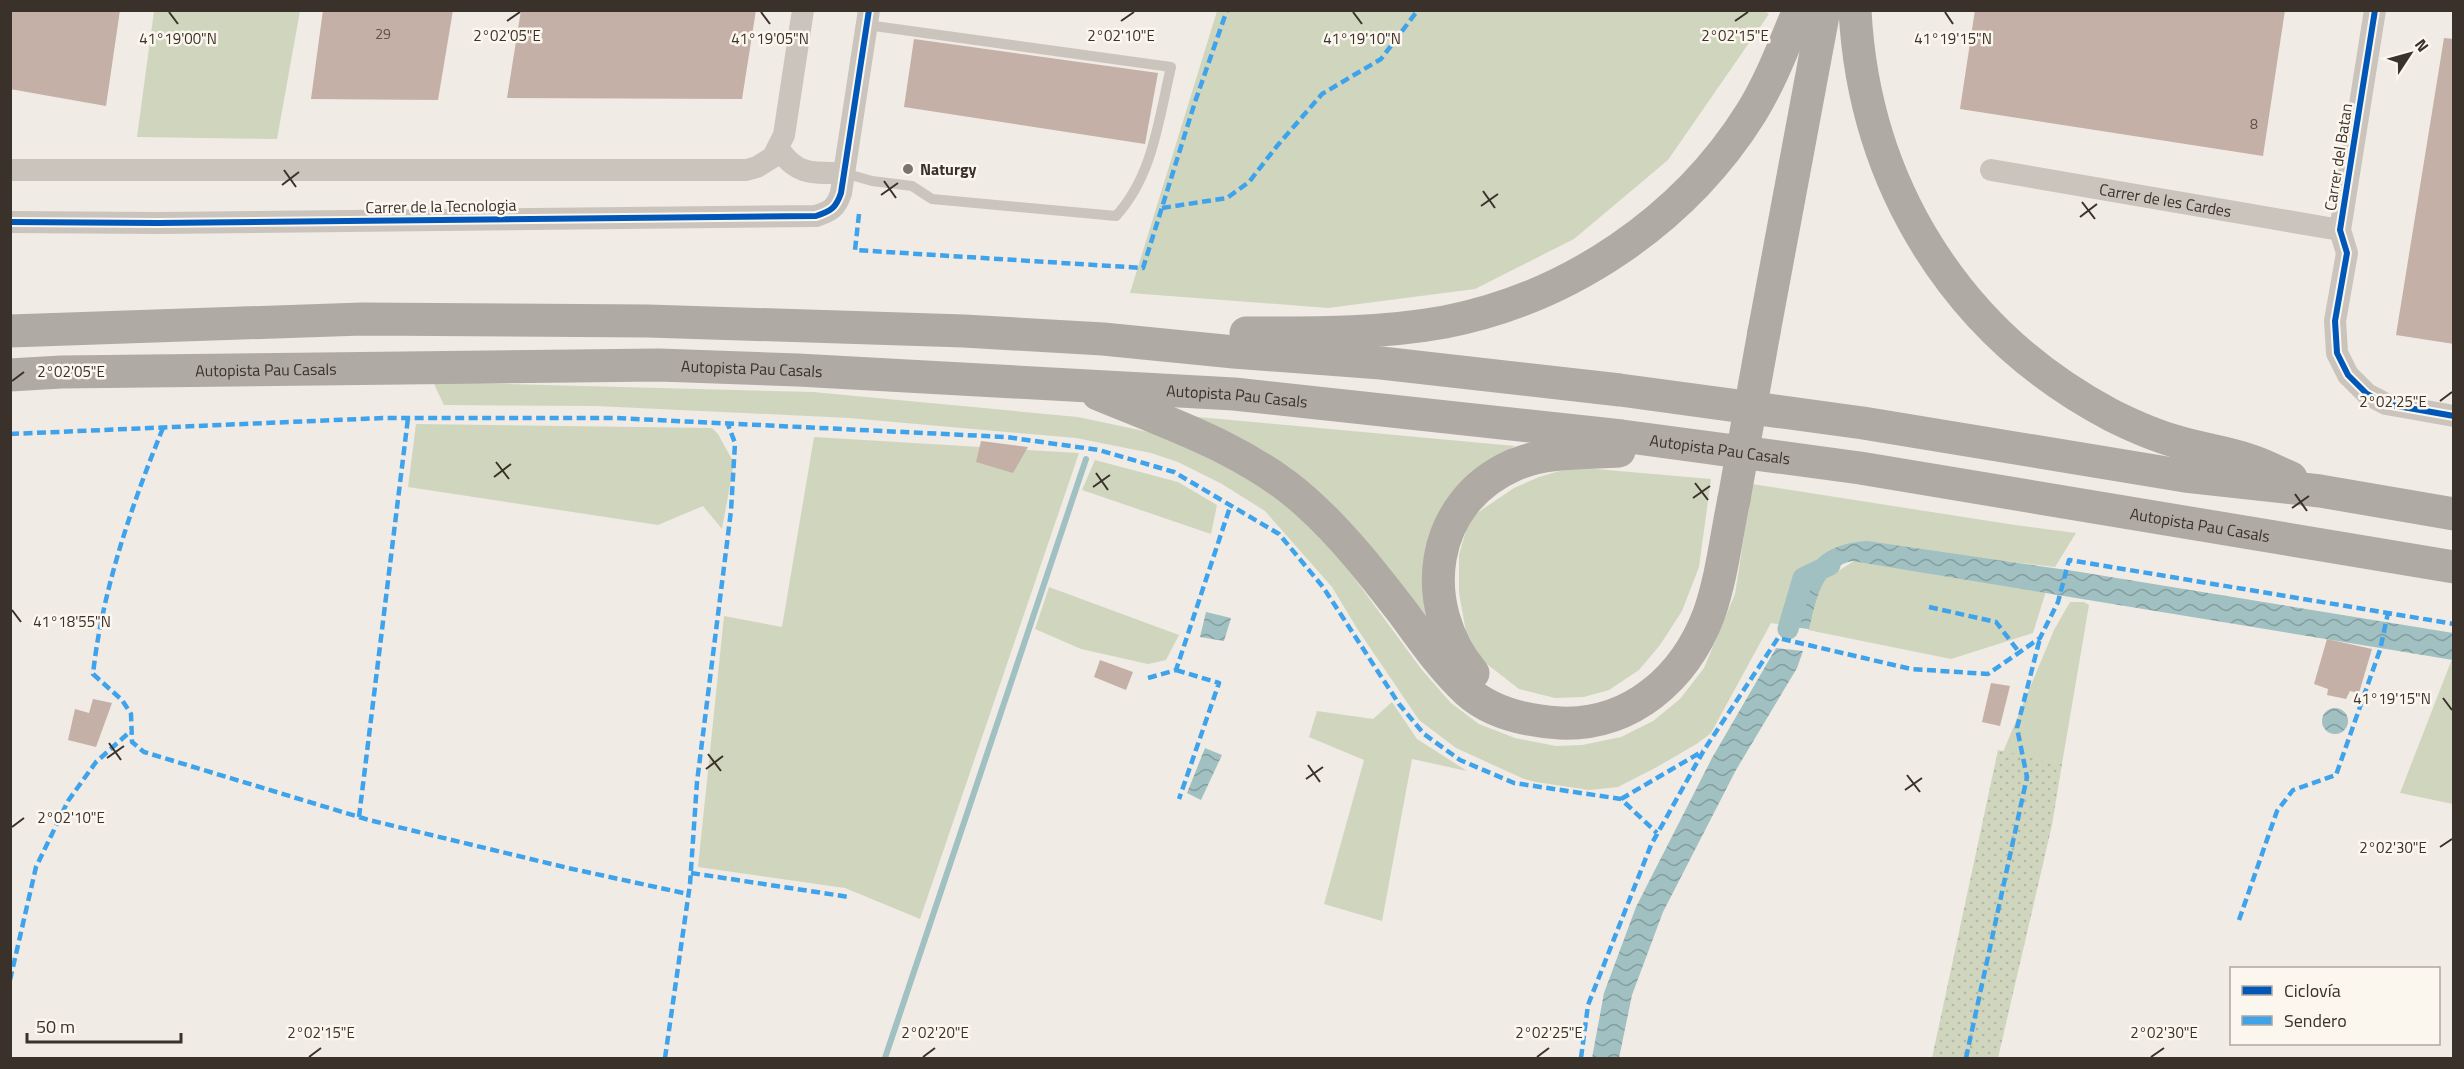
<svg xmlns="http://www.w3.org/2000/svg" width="2464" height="1069" viewBox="0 0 2464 1069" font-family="'Titillium Web',sans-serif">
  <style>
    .grass { fill: #d0d6be }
    .park { fill: url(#park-dots) }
    .water { fill: url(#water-waves) }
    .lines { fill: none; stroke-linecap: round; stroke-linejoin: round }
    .stream { stroke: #a0c0c2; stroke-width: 6 }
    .canal { stroke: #a0c0c2; stroke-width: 21 }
    .building { fill: #c4b0a6 }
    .lane { stroke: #cac4bd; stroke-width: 10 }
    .street { stroke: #cac4bd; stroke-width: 22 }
    .highway { stroke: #afaaa4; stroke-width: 33 }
    .highway-bridge { stroke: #afaaa4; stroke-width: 33 }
    .quiet { stroke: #3fa3eb; stroke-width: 4.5; stroke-dasharray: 9 4.5; stroke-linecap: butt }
    .cycleway-casing { stroke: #fbf6ee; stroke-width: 10 }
    .cycleway { stroke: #0057b8; stroke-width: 6 }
    .ticks { fill: none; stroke: #3b312b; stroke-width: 2 }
    .poi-dot { fill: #7a726c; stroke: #fbf6ee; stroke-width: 2 }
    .labels { text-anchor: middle; stroke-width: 5; stroke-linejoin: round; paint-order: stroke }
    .number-label { font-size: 14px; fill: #5d514a }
    .street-label { font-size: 16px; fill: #3b312b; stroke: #fbf6ee }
    .poi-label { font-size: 16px; font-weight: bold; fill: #3b312b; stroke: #fbf6ee; text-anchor: start }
    .ticks-label { font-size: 15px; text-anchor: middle; fill: #3b312b; stroke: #fbf6ee; stroke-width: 5; stroke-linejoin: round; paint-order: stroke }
  </style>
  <defs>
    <pattern id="park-dots" width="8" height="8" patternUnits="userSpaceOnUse" patternTransform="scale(1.5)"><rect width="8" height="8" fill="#d0d6be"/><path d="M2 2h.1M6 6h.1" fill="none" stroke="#b4b8a3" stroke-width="1.8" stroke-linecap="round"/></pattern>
    <pattern id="water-waves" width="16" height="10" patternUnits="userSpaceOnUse" patternTransform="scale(1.5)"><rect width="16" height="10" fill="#a0c0c2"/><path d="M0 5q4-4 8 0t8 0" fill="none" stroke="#849d9e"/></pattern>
  </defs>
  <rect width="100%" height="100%" fill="#f0ebe5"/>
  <path class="grass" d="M1763,10L1769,14L1668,160L1574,239L1475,289L1328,308L1130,293L1217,11Z
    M154,11H300L277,139L137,137Z
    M433,382L813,392L1078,417L1158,434L1220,459L1265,486L1319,530L1422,670L1451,703L1479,724L1515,738L1556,746L1582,745L1621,737L1653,721L1680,699L1704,668L1735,594L1752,484L2015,525L2076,533L2055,567L1863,544L1823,556L1802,628L1771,623L1711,733L1698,743L1657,767L1618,787L1589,790L1536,782L1524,779L1456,748L1419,720L1358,630L1332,587L1265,511L1222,484L1178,462L1151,453L1076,438L849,418L596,406L444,405Z
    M1187,416L1515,446L1474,471L1429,625Z
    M416,424L712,428L718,434L734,463L722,529L703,506L658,525L408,487Z
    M814,437L1079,453L920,919L845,888L698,867L724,616L782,627Z
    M1095,460L1178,482L1217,505L1211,534L1082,490Z
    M1573,467L1711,479L1699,567L1682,611L1660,645L1639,670L1609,690L1584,697L1555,698L1519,689L1483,661L1466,632L1459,593V555L1467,527L1474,515L1514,488L1539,477Z
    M1854,561L2047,588L2033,633L1951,659L1808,630L1818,584Z
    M1049,587L1179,635L1166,660L1148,664L1081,649L1035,629Z
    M2070,602H2084L2089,605L2062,764L2003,752L2054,630Z
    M2452,659H2453V804L2400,793Z
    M1392,702L1417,739L1467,771L1412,759L1382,921L1324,904L1364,760L1309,737L1317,711L1373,719Z"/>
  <path class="park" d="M1998,750L2062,764L2052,825L1998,1058H1932Z"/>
  <path class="water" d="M1867,541L2074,571L2453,633V660L1852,561C1820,568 1816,602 1809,629L1784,626C1804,578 1808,545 1867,541Z
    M1206,612L1231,618L1224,641L1200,637Z
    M1776,648L1803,651L1797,668L1736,770L1663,912L1632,995L1619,1058H1592L1604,993L1636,907L1712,758Z
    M2322 721a13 13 0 1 1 26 0a13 13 0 1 1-26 0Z
    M1205,748L1222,755L1201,800L1187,793Z"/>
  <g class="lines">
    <path class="stream" d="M885,1058L1086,459"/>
    <path class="canal" d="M1788,629L1803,578L1830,565"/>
  </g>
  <path class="building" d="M10,10H120L106,106L10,89Z
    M323,10H453L438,100L311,99Z
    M521,10H756L742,99L507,98Z
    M1975,10H2285L2263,156L1960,109Z
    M2444,38L2454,39V344L2396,335Z
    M914,39L1158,73L1145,144L904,107Z
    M981,441L1028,447L1013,473L976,462Z
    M2327,639L2372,649L2359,693L2350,691L2346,699L2327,695L2328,689L2314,684Z
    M1100,660L1133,672L1126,690L1094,677Z
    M1991,683L2010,686L2000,726L1982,722Z
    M93,699L112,703L96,747L68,740L75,709L89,713Z"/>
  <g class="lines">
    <path class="lane" d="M844,173L872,181L912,186L932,199L1116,216C1153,176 1159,118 1171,67L867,25"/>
    <g class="street">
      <path d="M2375,10L2340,230L2347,253L2335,321L2337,353L2348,375L2367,394L2386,404L2454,416"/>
      <path d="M779,149C797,176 814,173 844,173"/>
      <path d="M10,170H746L757,167L773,157L784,135L803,10"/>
      <path id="s1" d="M1991,170L2340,230"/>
      <path d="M10,222L158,223L816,216C831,211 836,208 841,193L869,10"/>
    </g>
    <g class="highway">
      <path d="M1855,10C1864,184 1956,333 2111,415C2131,425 2156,436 2178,442C2201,449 2226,452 2249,460C2263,464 2277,472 2291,478"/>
      <path d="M10,331L362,319L648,321L964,331L1103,339L1234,352L1381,363L1620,390L1863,423L2185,476L2320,491L2454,514"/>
      <path d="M1764,332L1824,10"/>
      <path d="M1246,333C1312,333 1379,334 1445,322C1569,298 1684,220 1751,113C1771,81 1784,45 1799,10"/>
      <path id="s2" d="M10,375L61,372L659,365L798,370L1234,394L1622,436L1860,468L2454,567"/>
      <path d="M1098,394C1170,424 1247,449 1306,502C1343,535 1374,575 1404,614C1423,640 1443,669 1467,691C1491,713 1528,721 1560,723C1631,726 1685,678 1709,614C1722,577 1726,537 1734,499"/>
      <path d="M1473,673C1416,605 1429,502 1514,465C1546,451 1585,453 1619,451"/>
    </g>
    <path class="highway-bridge" d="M1734,499L1764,332"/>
    <path class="quiet" d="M1162,208L1227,198L1249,182L1277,146L1322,94L1381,59L1418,10
      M859,214L855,250L1143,268L1195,102L1227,10
      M163,428C132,504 102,591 93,674L122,700L131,714L132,742L144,752L369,820L568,868L688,894
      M10,434L383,418H615L1006,437L1099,450L1174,472L1279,534L1323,587L1399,704L1424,734L1460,760L1514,783L1621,799L1657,833
      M1929,607L1996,622L2019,652
      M1176,670L1219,683L1179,799
      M1148,678L1176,670L1231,504
      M1621,799L1703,751
      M359,817L408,418
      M691,873L849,897
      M2239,920L2277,811L2293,790L2336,775L2380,650L2388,613
      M10,980L36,867L68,801L96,762L132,730
      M665,1058L690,884L697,782L731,511L735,443L727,422
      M1581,1058L1588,1005L1651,845L1704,750L1778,638L1911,669L1988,674L2040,638L2058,602L2069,560L2454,624
      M1966,1058L2027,777L2017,728L2040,638"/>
    <g class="cycleway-casing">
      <path id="cycleway" d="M2375,10L2340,230L2347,253L2335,321L2337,353L2348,375L2367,394L2386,404L2454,416
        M10,222L158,223L816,216C831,211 836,208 841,193L869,10"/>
    </g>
    <use href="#cycleway" class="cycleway"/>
  </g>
  <path class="ticks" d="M169,12L178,24M761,12L770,24M1353,12L1362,24M1945,12L1953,24M507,21L520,12M1121,21L1134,12M1735,21L1748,12M284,170L296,187M884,181L896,198M282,185L299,172M1483,191L1495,208M881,195L898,183M2082,202L2095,219M1481,206L1498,194M2080,217L2097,204M12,381L24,372M2440,401L2452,392M496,462L509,479M1096,473L1108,490M494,477L511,464M1695,483L1708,500M1093,487L1110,475M2295,494L2307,511M1693,498L1710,486M2292,508L2309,496M12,610L21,622M2443,698L2452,710M109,743L121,760M708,754L721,771M107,758L124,746M1308,765L1320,782M706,769L723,756M1907,775L1920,792M1306,779L1323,767M1905,790L1922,778M12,827L24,818M2440,847L2452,839M309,1057L321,1048M923,1057L935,1048M1537,1057L1549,1048M2151,1057L2164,1048"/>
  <circle class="poi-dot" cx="908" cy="169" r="6"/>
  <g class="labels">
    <g class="number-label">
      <text x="383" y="39">29</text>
      <text x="2254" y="129">8</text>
    </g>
    <g class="street-label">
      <text transform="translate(2338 157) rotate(-81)" y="6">Carrer del Batan</text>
      <text dy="6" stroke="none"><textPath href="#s1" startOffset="177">Carrer de les Cardes</textPath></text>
      <text transform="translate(441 206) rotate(-1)" y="6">Carrer de la Tecnologia</text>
      <text dy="6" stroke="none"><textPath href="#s2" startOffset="256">Autopista Pau Casals</textPath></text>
      <text dy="6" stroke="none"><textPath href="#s2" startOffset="742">Autopista Pau Casals</textPath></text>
      <text dy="6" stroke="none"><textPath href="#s2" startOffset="1228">Autopista Pau Casals</textPath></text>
      <text dy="6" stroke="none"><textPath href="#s2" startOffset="1714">Autopista Pau Casals</textPath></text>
      <text dy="6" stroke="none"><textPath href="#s2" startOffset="2200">Autopista Pau Casals</textPath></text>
    </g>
    <g class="poi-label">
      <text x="920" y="175">Naturgy</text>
    </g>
  </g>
  <g class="ticks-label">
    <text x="1121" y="41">2°02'10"E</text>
    <text x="507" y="41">2°02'05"E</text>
    <text x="1735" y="41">2°02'15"E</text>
    <text x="178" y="44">41°19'00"N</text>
    <text x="770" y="44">41°19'05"N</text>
    <text x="1362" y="44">41°19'10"N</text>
    <text x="1953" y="44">41°19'15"N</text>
    <text x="71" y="377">2°02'05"E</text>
    <text x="2393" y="407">2°02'25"E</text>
    <text x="72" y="627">41°18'55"N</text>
    <text x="2392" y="704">41°19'15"N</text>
    <text x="71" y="823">2°02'10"E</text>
    <text x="2393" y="853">2°02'30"E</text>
    <text x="321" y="1038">2°02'15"E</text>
    <text x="935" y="1038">2°02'20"E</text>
    <text x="1549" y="1038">2°02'25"E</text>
    <text x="2164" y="1038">2°02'30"E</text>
  </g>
  <rect width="2464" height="1069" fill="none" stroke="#3b312b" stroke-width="24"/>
  <rect x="2230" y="967" width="210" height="78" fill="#fbf6ee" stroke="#aea7a0" stroke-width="1.5"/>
  <rect x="2242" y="986" width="30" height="9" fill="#0057b8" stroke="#aea7a0" stroke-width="1.5"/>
  <text x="2284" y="997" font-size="18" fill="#3b312b">Ciclovía</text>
  <rect x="2242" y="1016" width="30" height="9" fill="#3fa3eb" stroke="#aea7a0" stroke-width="1.5"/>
  <text x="2284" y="1027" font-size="18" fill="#3b312b">Sendero</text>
  <g transform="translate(2410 54) rotate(54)" stroke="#fbf6ee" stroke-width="4.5" paint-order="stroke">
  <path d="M0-4.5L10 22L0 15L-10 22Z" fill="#3b312b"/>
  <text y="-9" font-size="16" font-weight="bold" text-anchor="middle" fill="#3b312b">N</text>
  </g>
  <path d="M27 1033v9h154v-9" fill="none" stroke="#3b312b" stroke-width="3"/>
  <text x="36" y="1033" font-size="18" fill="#3b312b" stroke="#fbf6ee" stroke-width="4.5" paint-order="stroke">50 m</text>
</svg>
